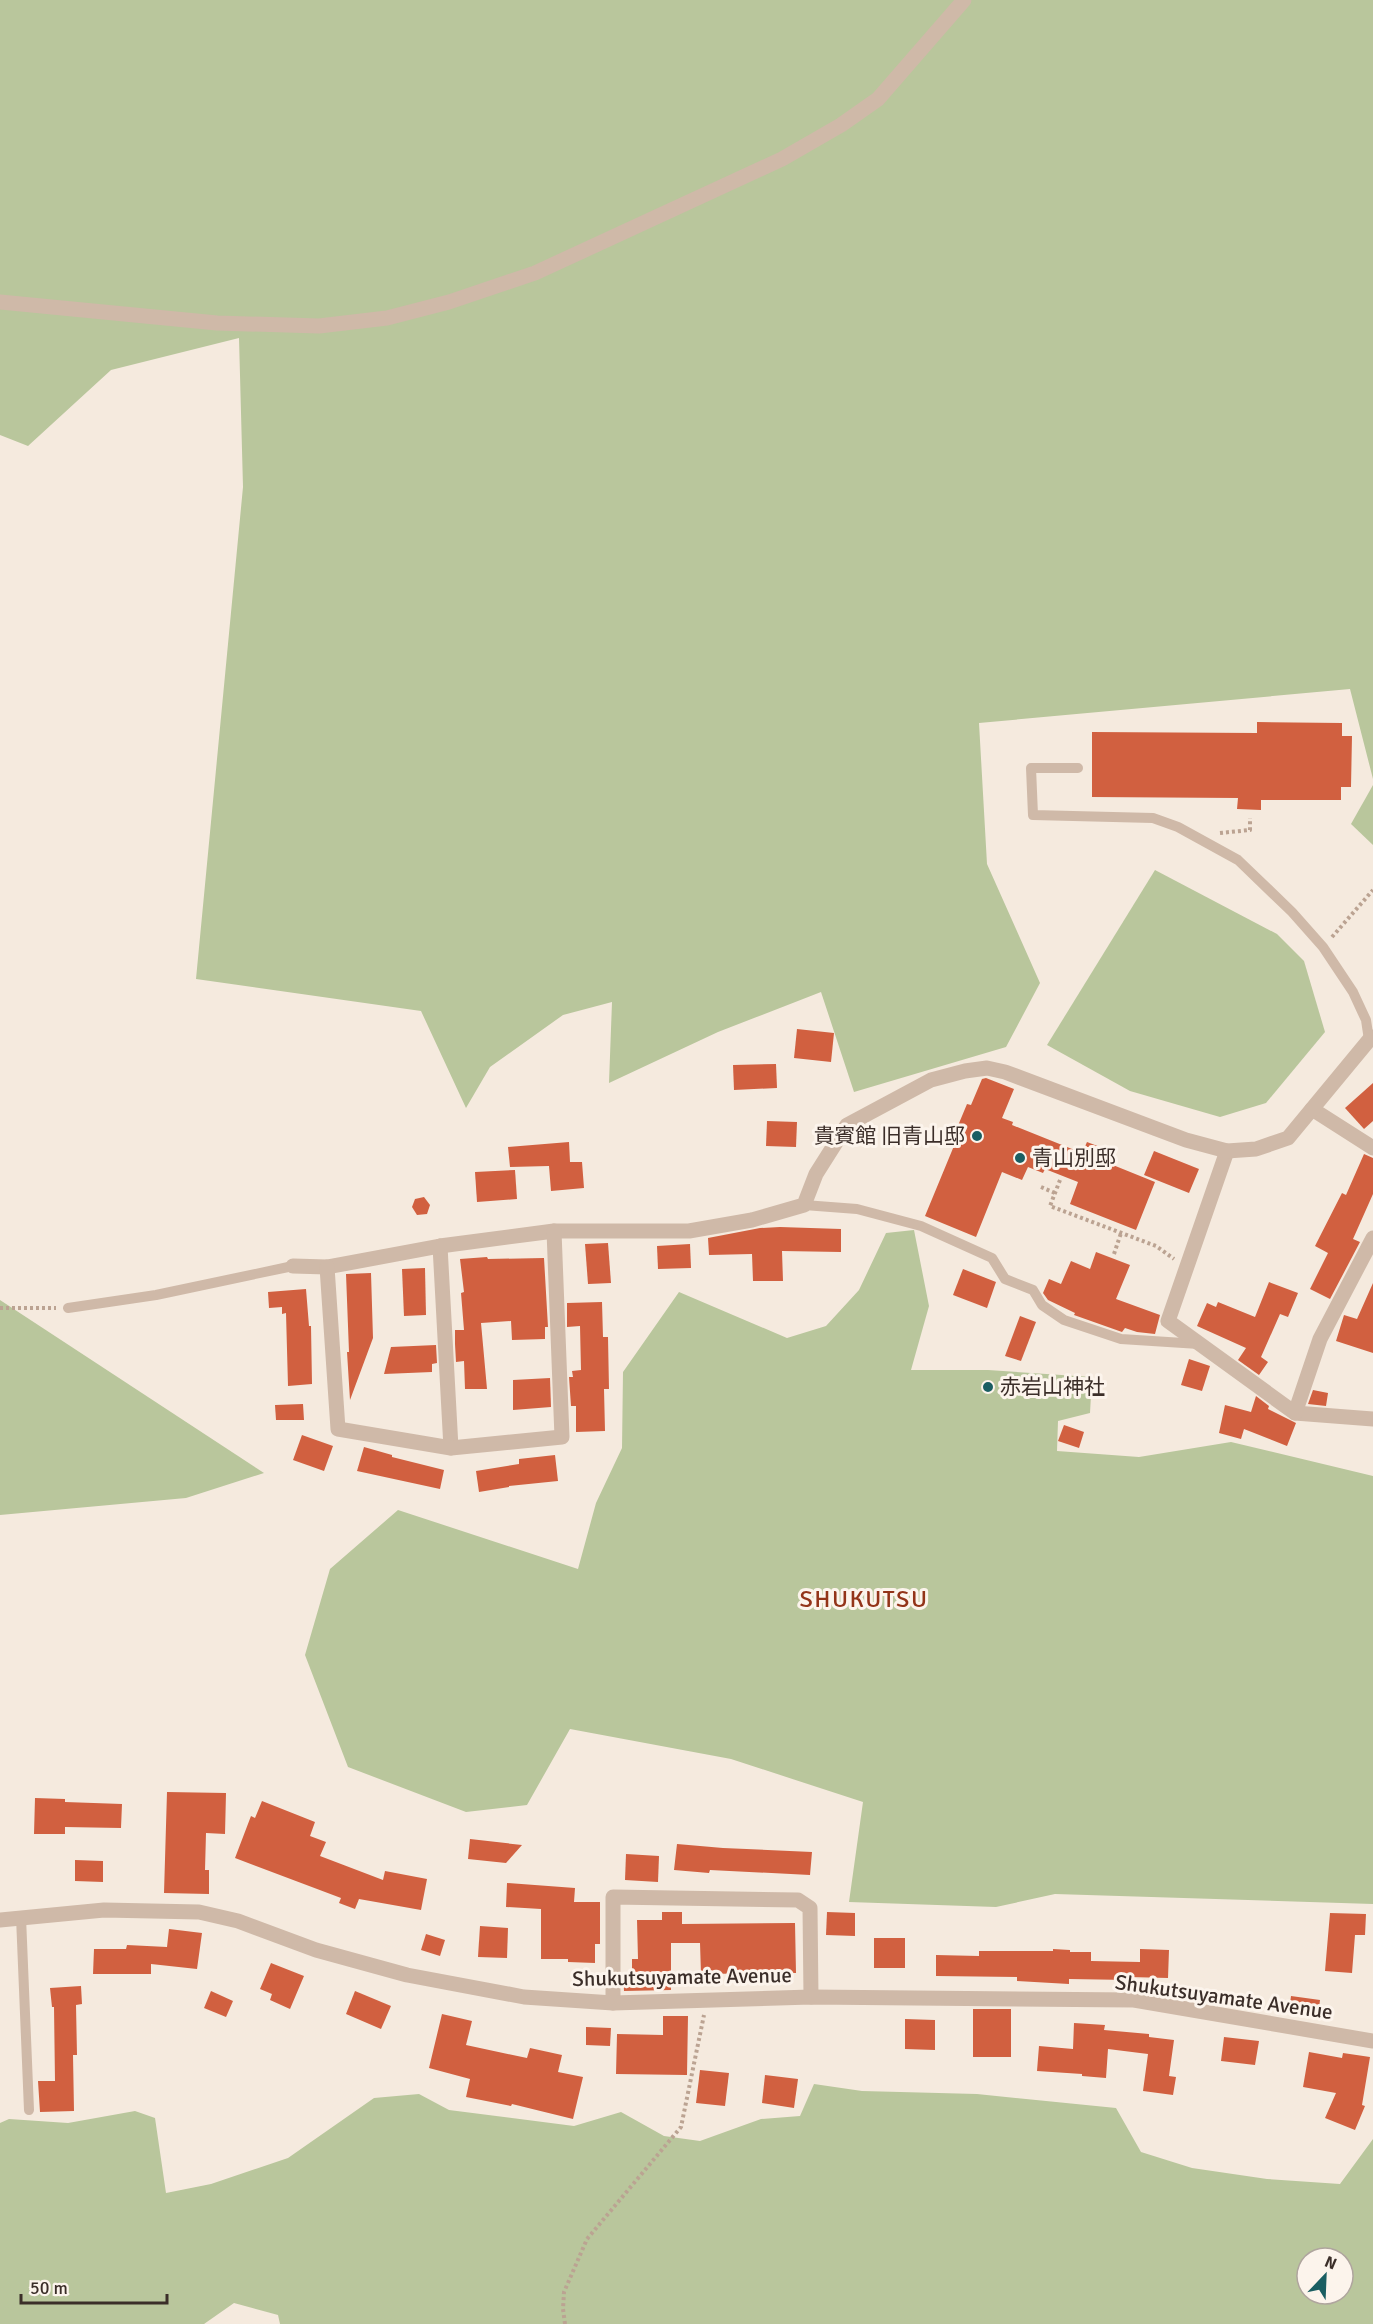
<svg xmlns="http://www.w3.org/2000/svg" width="1373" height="2324" viewBox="0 0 1373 2324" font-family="Signika,'Noto Sans JP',sans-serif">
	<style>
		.green { fill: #b9c69c; fill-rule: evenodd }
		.building { fill: #d16040 }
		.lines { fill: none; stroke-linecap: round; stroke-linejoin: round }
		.path { stroke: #bba392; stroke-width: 4; stroke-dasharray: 3 3; stroke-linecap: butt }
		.service { stroke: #cfb9a8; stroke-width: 10 }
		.minor { stroke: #cfb9a8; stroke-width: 15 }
		.tertiary { stroke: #cfb9a8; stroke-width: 15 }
		.poi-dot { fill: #1a5e62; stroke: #fcf4ec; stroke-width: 2 }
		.labels { text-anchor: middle; stroke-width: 6; stroke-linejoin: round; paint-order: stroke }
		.poi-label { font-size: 21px; fill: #3b2e29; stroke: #fcf4ec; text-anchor: start }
		.street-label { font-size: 21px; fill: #3b2e29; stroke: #fcf4ec }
		.quarter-label { font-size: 24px; letter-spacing: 1.5px; fill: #933419; stroke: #fcf4ec }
	</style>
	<rect width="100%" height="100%" fill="#f5eade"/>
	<g class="green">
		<path d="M0,0H1373V779L1350,689L979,723L987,864L1040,983L1006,1047L854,1092L821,992L718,1032L609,1083L612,1002L563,1015L490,1067L466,1108L421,1011L196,979L243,487L239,338L111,370L28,446L0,435Z"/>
		<path d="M1373,785V845L1351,824Z"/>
		<path d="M1155,870L1277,934L1304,961L1325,1032L1266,1103L1220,1117L1130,1091L1047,1045Z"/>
		<path d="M914,1230L929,1306L911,1370H988L1092,1377L1090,1413L1058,1421L1057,1451L1139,1457L1231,1442L1373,1476V1904L1055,1894L996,1907L849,1902L863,1802L731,1759L570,1729L527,1805L466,1812L348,1767L305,1655L330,1569L398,1510L578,1569L596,1503L622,1448L623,1372L679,1292L787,1338L826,1326L859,1290L886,1233Z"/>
		<path d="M0,1300L264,1473L186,1498L0,1515Z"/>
		<path d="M814,2084L862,2091L977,2094L1116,2108L1141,2152L1192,2168L1267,2179L1340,2184L1373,2139V2324H280L278,2315L234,2303L204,2324H0V2123L9,2119L68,2123L135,2111L155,2118L166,2193L211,2184L288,2158L374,2098L419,2094L449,2110L574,2126L621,2112L664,2136L700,2141L761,2119L800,2116ZM1307,2258H1343V2294H1307Z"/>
	</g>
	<g class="building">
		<path d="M1257,722L1342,723V736H1352L1351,787H1341V800H1261V810L1237,809L1238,798L1092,797V732L1257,733Z"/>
		<path d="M797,1029L834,1033L831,1062L794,1058Z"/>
		<path d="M776,1064L777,1088L734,1090L733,1065Z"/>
		<path d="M986,1078L1014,1089L1002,1118L1013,1122L1012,1125L1082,1153L1087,1142L1108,1150L1103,1161L1155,1182L1136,1230L1070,1204L1078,1182L1045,1169L1043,1173L1028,1167L1022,1180L1002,1172L976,1237L925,1216L956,1141L952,1140L967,1104L971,1105L982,1079Z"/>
		<path d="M1373,1083V1121L1364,1129L1345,1108Z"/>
		<path d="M767,1121L797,1122L796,1147L766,1146Z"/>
		<path d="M569,1142L570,1162H582L584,1188L551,1191L549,1166L510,1167L508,1147Z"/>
		<path d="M1154,1151L1199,1169L1189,1193L1144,1175Z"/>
		<path d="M1364,1154L1373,1158V1194L1353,1239L1360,1242L1330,1299L1310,1289L1328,1253L1315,1246L1342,1193L1346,1195Z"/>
		<path d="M515,1170L517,1199L477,1202L475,1172Z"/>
		<path d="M424,1197L430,1205L427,1214L417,1215L412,1207L415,1199Z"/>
		<path d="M780,1227L841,1229V1252L782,1251L783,1281H753L752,1254L709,1255L708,1238L760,1228Z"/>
		<path d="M608,1243L611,1283L588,1284L585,1244Z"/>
		<path d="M690,1244L691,1268L658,1269L657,1246Z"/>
		<path d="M1096,1252L1130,1265L1116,1299L1160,1315L1155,1334L1137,1332L1125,1328L1122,1332L1074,1315L1075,1313L1048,1300L1043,1293L1049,1279L1061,1284L1071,1261L1090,1269Z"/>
		<path d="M487,1257L488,1259L544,1258L548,1327H545V1339L512,1340L511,1321L481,1323L487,1389H465L464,1361L456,1362L455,1344V1330H464L461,1293L464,1292L460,1259Z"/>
		<path d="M425,1268L426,1315L404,1316L402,1269Z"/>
		<path d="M963,1269L996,1282L987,1308L953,1295Z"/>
		<path d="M371,1273L373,1338L350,1400L347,1352H349L346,1274Z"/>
		<path d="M1269,1282L1298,1293L1288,1317L1280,1314L1261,1357L1268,1362L1259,1375L1238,1360L1246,1348L1197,1326L1207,1303L1216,1307L1218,1302L1255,1317Z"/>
		<path d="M1373,1283V1353L1336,1341L1344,1315L1357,1319Z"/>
		<path d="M306,1289L309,1326H311L312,1384L288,1386L286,1313L282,1314V1307L269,1308L268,1292Z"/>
		<path d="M602,1302L603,1337H608L609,1389H604L605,1431L576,1432V1406H571L569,1377H573L572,1371L581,1370L580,1326L567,1327V1303Z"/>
		<path d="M1020,1316L1036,1322L1021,1361L1005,1356Z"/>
		<path d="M436,1345L437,1363L432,1364V1372L384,1374L391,1347Z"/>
		<path d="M1189,1359L1210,1366L1202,1391L1181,1385Z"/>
		<path d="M550,1378L551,1407L513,1410V1380Z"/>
		<path d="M1313,1390L1328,1393L1326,1406L1308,1404Z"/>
		<path d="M1256,1396L1269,1406L1268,1409L1296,1423L1287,1446L1244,1429L1241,1439L1219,1433L1225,1405L1251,1412Z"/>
		<path d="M303,1404L304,1420H276L275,1405Z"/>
		<path d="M1064,1425L1084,1432L1079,1448L1058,1441Z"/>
		<path d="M302,1435L333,1446L324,1471L293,1460Z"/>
		<path d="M364,1447L392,1455V1457L444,1470L440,1489L357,1471Z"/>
		<path d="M555,1455L558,1481L509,1486V1487L479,1492L476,1471L519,1464V1459Z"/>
		<path d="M167,1792L226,1793L225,1834L206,1833L205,1870H209V1894L164,1893Z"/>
		<path d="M35,1798L65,1799V1802L122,1804L121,1828L65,1827V1834H34Z"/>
		<path d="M262,1801L315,1822L310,1836L326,1842L320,1856L383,1880L385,1871L427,1879L421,1910L359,1899L355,1909L339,1903L341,1898L235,1858L251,1816L255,1818Z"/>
		<path d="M470,1839L522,1845L506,1863L468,1859Z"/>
		<path d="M677,1844L723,1848L812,1852L810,1875L710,1870L709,1873L674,1870Z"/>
		<path d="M626,1854L659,1856L658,1882L625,1880Z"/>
		<path d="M75,1860L103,1861V1882L75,1881Z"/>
		<path d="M507,1883L575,1888L574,1902H600V1944H595V1963L568,1962V1959H541V1909L506,1907Z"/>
		<path d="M662,1912H682V1924L795,1923L796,1973L701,1974L700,1943H671V1990L624,1991L623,1973H632V1959H638L637,1920H662Z"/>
		<path d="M827,1912L855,1913V1936L826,1935Z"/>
		<path d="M1330,1913L1366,1914L1365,1935H1355L1352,1973L1325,1971Z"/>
		<path d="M480,1926L508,1928L507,1958L478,1957Z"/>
		<path d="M169,1929L202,1933L197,1969L151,1964V1974H93L94,1949H126L127,1945L167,1947Z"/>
		<path d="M426,1934L445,1940L440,1956L421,1950Z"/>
		<rect x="874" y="1938" width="31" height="30"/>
		<path d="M1053,1949L1070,1950V1952H1091V1961L1140,1962V1949L1169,1950L1168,1978L1129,1977V1980L1069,1979V1984L1017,1981V1977L936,1976V1955L979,1956V1951H1053Z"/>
		<path d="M271,1963L304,1976L290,2009L270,2000L272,1994L260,1989Z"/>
		<path d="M81,1986L82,2004L76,2005L77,2055H73L74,2111L40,2112L38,2081H55L54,2007H52L50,1988Z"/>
		<path d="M211,1991L233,2001L226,2017L204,2008Z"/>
		<path d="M355,1991L391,2006L381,2029L346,2014Z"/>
		<path d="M1291,1996L1320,2000L1318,2017L1289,2012Z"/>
		<rect x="973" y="2009" width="38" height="48"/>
		<path d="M442,2014L472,2021L466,2045L527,2058L530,2048L562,2055L558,2072L583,2077L573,2119L512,2104L511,2106L466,2097L470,2079L429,2068Z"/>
		<path d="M663,2016H688L687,2075L616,2074L617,2034L663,2035Z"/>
		<path d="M905,2019L935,2020V2050L905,2049Z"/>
		<path d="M1074,2023L1105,2025L1104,2030L1149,2034V2037L1174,2040L1169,2076L1176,2077L1173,2095L1143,2091L1148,2054L1108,2049L1106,2078L1082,2076V2074L1037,2071L1039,2046L1073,2049Z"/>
		<path d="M586,2027L611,2028L610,2046L586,2045Z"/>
		<path d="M1224,2037L1259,2041L1255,2065L1221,2061Z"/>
		<path d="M1309,2052L1342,2058L1343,2053L1370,2057L1362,2105L1365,2106L1355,2130L1325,2118L1336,2093L1303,2087Z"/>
		<path d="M700,2070L729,2073L725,2106L696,2103Z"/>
		<path d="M765,2075L798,2079L794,2108L762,2103Z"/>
	</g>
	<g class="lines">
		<g class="path">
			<path d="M1220,833L1250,830V818"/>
			<path d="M1332,937L1373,890"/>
			<path d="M1060,1180L1050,1206L1156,1246L1174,1259"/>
			<path d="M1041,1187L1055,1193"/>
			<path d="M1114,1254L1121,1233"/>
			<path d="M0,1308H56"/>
			<path d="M565,2324L563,2309L564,2292L587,2239L681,2127L704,2015"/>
		</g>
		<g class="service">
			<path d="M1078,768H1031L1033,815L1153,818L1178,827L1238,860L1292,912L1323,947L1353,992L1366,1020L1369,1040"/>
			<path d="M804,1205L857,1209L921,1226L992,1258L1005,1279L1033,1290L1042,1305L1064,1320L1121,1339L1199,1344"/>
			<path d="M68,1308L156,1295L293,1266"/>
			<path d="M21,1917L29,2110"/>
		</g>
		<g class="minor">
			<path d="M0,302L217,323L319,326L387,318L449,302L535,273L782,159L841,125L878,99L964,0"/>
			<path d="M1312,1109L1373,1148"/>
			<path d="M1227,1151L1168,1321L1295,1413L1373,1419"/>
			<path d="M440,1246L451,1448"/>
			<path d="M293,1266L327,1267L440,1246L554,1231H689L752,1220L804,1205L816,1174L847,1125L931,1080L965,1071L987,1068L1005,1072L1186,1140L1227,1151L1256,1149L1288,1138L1369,1040L1373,1037"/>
			<path d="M327,1267L338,1429L451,1448L562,1437L554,1231"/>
			<path d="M1295,1413L1320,1339L1373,1238"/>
			<path d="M613,2003V1897L798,1900L810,1908L811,1997"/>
		</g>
		<path class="tertiary" d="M0,1920L104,1910L199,1912L238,1921L316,1950L407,1975L524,1997L613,2003L811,1997L1134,2000L1373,2041"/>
	</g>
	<g class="poi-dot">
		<circle cx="977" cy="1136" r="6"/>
		<circle cx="1020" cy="1158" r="6"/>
		<circle cx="988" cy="1387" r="6"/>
	</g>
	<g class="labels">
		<g class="poi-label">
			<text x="965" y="1143" text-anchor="end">貴賓館 旧青山邸</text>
			<text x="1032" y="1165">青山別邸</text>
			<text x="1000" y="1394">赤岩山神社</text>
		</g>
		<g class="street-label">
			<text transform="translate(682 1977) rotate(-1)" y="7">Shukutsuyamate Avenue</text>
			<text transform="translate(1224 1997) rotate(8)" y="7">Shukutsuyamate Avenue</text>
		</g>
		<g class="quarter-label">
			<text x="864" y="1607">SHUKUTSU</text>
		</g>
	</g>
	<g transform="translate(1325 2276) rotate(23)"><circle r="28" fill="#fcf4ec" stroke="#afa59e" stroke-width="1.5"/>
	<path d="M0-4.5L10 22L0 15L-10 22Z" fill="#1a5e62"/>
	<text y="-9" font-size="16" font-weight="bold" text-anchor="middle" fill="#3b2e29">N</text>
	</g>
	<path d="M21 2294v9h146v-9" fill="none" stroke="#3b2e29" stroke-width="3"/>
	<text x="30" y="2294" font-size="18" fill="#3b2e29" stroke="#fcf4ec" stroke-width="4.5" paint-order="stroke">50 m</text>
</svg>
